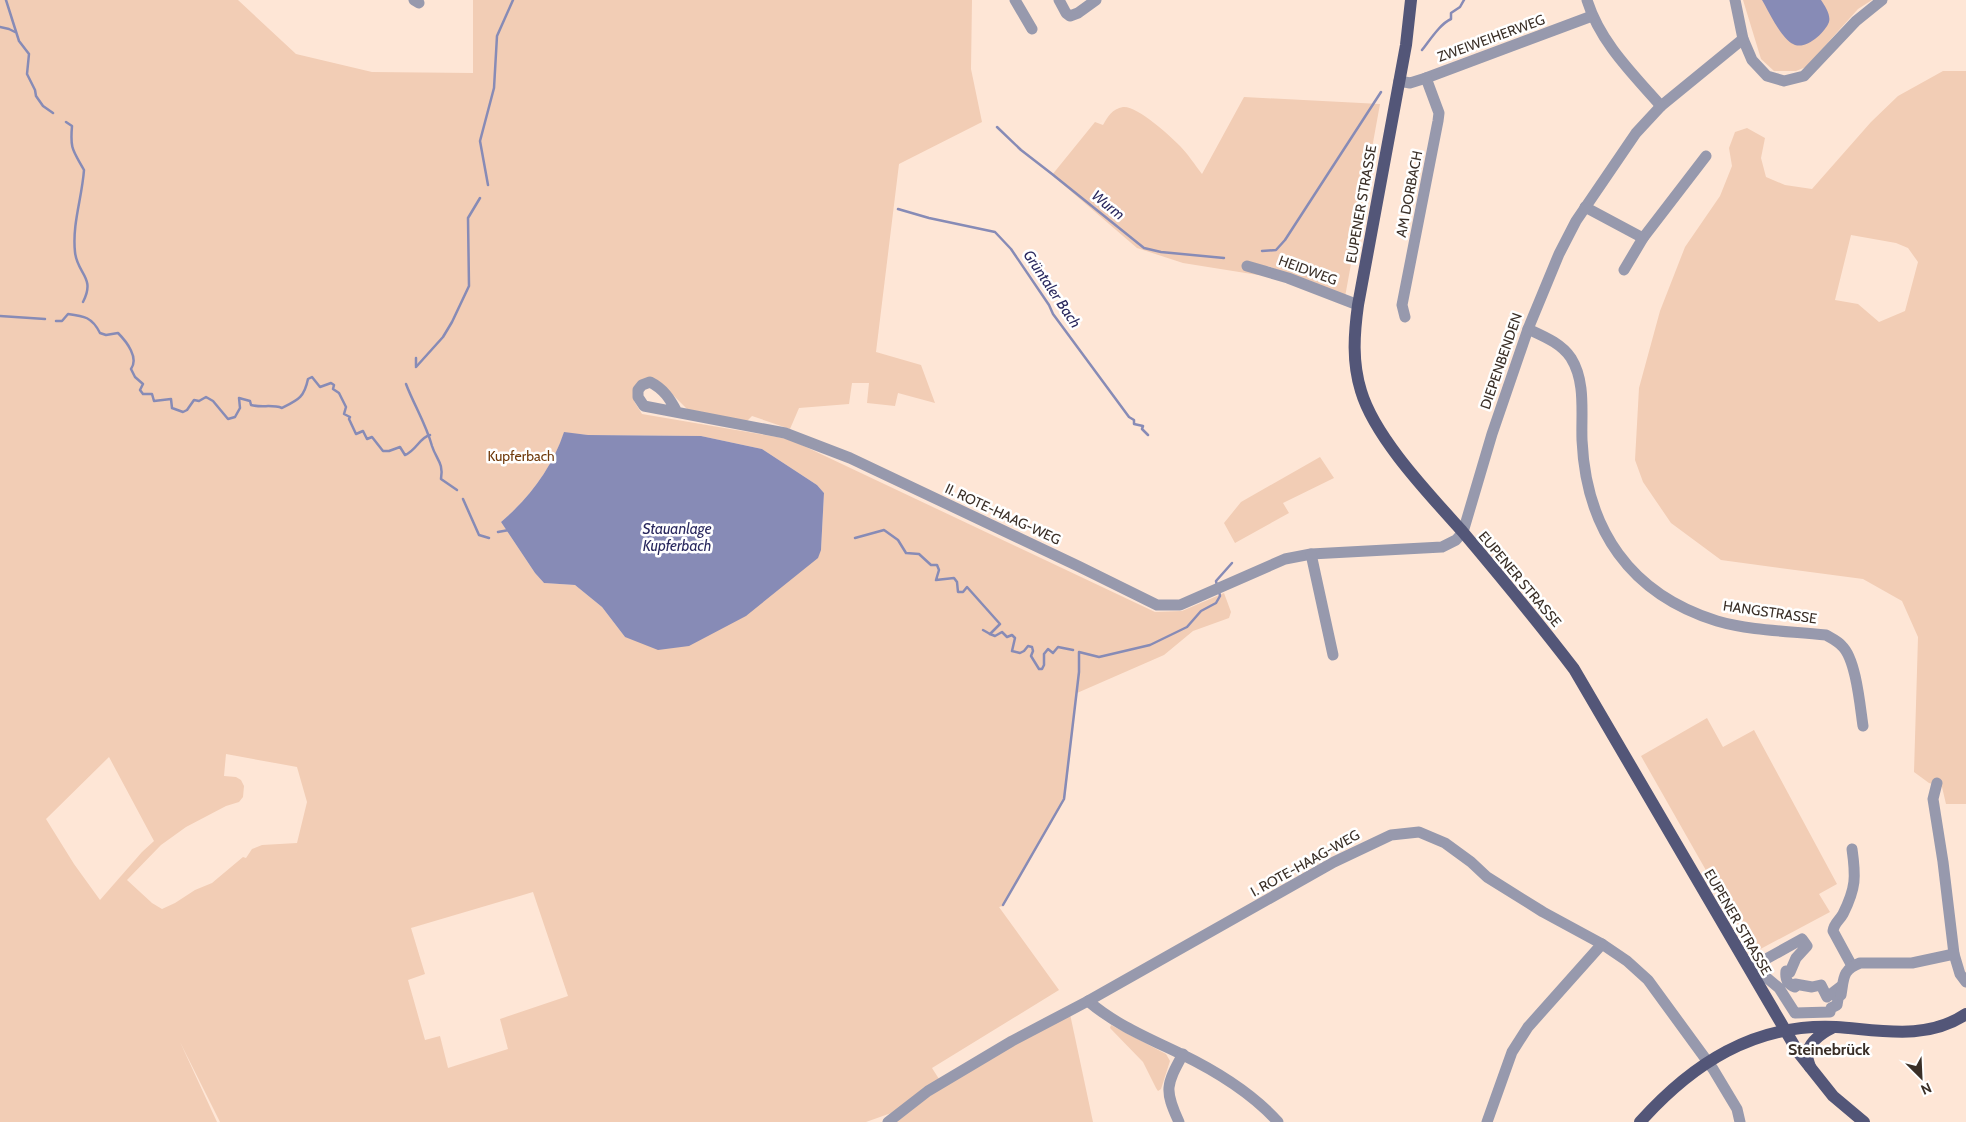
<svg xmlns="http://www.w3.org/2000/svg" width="1966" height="1122" viewBox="0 0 1966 1122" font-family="Cabin,sans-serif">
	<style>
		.green { fill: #f2cdb5; fill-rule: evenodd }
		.water { fill: #878bb6 }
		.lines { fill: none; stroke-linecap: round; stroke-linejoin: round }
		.stream { stroke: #878bb6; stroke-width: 2.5 }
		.minor { stroke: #9799ad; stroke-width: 11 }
		.major { stroke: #535678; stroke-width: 12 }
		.labels { text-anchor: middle; stroke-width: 5; stroke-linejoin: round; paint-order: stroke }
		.street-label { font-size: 14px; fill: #3a2f27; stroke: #fff }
		.park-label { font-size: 14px; fill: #703a0b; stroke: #fff }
		.water-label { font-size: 15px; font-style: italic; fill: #29285e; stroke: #fff }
		.quarter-label { font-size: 16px; font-weight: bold; fill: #3a2f27; stroke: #fff }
	</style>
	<rect width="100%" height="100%" fill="#fee6d6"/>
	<g class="green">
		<path d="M0,0H238L296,54L372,72L473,73V0H972L971,69L982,122L899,164L876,352L921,365L935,403L898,393L895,406L867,403L869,383H852L849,404L799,408L790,429L752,416L747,421L689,411L671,393L649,379L634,401L642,414L789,439L1155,612L1182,611L1224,593L1231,612L1229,618L1193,631L1164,655L1077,693L1065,799L1003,906L999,907L1059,990L932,1068L939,1079L894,1112L866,1122H220L180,1042L217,1122H0ZM564,433L588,435L701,436L762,449L817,485L824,493L821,550L625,637L602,607L575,585L544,583L535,573L501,522C529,498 552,468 564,433ZM226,754L297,767L307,802L297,843L262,845L252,849L246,858L243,857L212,883L195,890L175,903L162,909L152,903L127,880L161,845L186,827L226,806L239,802L243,797L244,786L241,780L236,777L224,776ZM109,757L154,841L142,852L100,900L74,864L46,819ZM533,892L568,996L500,1019L508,1049L448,1068L440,1036L425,1040L408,980L425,974L411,928Z"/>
		<path d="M1743,0H1872L1858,9L1806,67L1796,71H1774L1761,59Z"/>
		<path d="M1943,71H1966V804H1946L1942,787L1929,783L1914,772L1918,637L1902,601L1863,579L1721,560L1671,523L1643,482L1635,460L1639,388L1660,311L1685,247L1720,196L1732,166L1729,148L1735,132L1747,128L1765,138L1761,158L1766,177L1785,185L1812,189L1871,122L1898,96ZM1851,235L1896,243L1908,248L1918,262L1905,311L1879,322L1858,304L1835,300Z"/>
		<path d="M1244,97L1380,104L1345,297L1268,266L1258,275L1183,263L1137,248L1052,175L1095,122L1103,125C1108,116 1112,109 1123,107C1136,105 1171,136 1180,146C1188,154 1195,165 1202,174Z"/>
		<path d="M1320,457L1334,478L1283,503L1289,513L1235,543L1224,523L1241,502Z"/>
		<path d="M1707,718L1723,747L1754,730L1837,884L1819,894L1830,912L1753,953L1641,756Z"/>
		<path d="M1070,1014L1093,1122H896L944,1085Z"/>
		<path d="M1111,1025L1166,1054L1170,1061L1161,1089L1158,1091L1156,1088L1143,1062L1110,1028Z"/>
	</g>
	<g class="water">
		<path d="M1762,0H1821C1825,6 1831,15 1829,22C1825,33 1805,51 1793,44C1781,38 1769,12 1762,0Z"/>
		<path d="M564,432L588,435L701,436L762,449L817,485L824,493L821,550L818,558L746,616L689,646L658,650L625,637L602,607L575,585L544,583L535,573L501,522C529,498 552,468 564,432Z"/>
	</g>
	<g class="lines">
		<g class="stream">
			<path d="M6,0L19,41L29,54L27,74L35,90L36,96L43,106L53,113"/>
			<path d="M0,27L9,29L15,32"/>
			<path d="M1422,50C1430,40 1440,24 1451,19V13L1460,7L1464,0"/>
			<path d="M66,122L72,126C70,150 73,150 84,170C82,198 72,224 75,252C77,274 96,277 83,302"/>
			<path d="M997,127L1021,150L1052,174L1144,248L1161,252L1224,258"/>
			<path d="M488,185L480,141L494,88L497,36L513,0"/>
			<path d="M898,209L929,218L995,232L1011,249L1049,305L1053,314L1129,417L1134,420V424L1143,426L1142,429L1148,435"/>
			<path d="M1262,251L1276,250L1285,240L1381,92"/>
			<path d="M0,316L45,319"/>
			<path d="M56,321H62L68,314C84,316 92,317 100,333L106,335L118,333C127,342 139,358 131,369L135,377L143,384L140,390L143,394H152L154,401L171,399L172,408L183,412L187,410L194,400L199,401L206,397L213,401L228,419L235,417L240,408L239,398L250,401L251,405C262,408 272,404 282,408C298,400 304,398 308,379L312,377L320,387L331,383L334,385L333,389L339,393L346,407L344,414L350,417L349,419L356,434L363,431L367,439L372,437L383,451H389L400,447L405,455C416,451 420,437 430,435"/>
			<path d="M416,358V366"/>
			<path d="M416,367L443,337L452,322L469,286L468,218L480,198"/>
			<path d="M406,384C414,405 426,424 432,446C436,459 444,463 441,479L457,490"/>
			<path d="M463,499L479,535L489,538"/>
			<path d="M498,532L509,530"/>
			<path d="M855,538L884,530L898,540L906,553L919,554L931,565H937L939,570L936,580L954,578L957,582L958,592H963L967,587L1000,624L990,634L995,636L1002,632L1007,637L1012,635L1015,638L1012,651L1020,653L1024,651L1028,646L1032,647L1033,651L1031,656L1039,669H1042L1044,665V654L1048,649L1053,653L1058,647L1073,650"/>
			<path d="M1217,586L1216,581L1232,563"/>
			<path d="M983,630L990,634"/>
			<path d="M1003,905L1064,799L1079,672V652L1099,657L1150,645L1187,627L1201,611L1216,603L1220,596L1219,591"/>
		</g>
		<g class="minor">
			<path d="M414,0L419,3"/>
			<path d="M1015,0L1032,29"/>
			<path d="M1059,0L1066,13L1070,16L1078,13L1096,0"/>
			<path d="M1587,0C1600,42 1632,73 1661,106"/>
			<path d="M1735,0L1743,39L1752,60L1767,76L1784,81L1804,76L1856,21L1882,0"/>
			<path d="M1399,81L1410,83L1426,78L1592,16"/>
			<path d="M1585,207L1643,238"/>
			<path d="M1247,266L1288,278L1358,305"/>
			<path d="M1624,270L1643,238L1706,156"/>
			<path d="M1405,317L1402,305L1438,121L1439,113L1426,78"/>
			<path d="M1528,329C1543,336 1561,343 1571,358C1586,382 1581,413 1582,440C1586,529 1630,594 1717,621C1751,631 1790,631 1826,635C1831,638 1838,641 1842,646C1856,659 1860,706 1863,726"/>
			<path d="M677,412C670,399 664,389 650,382L642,385L638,390V397L644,406L785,433L850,458L1078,566L1157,605H1180L1285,559L1311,554L1442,547L1456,540L1463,532L1492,434L1528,329L1559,254L1576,221L1636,133L1661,106L1743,39"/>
			<path d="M1311,554L1333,655"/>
			<path d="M1937,783L1933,799L1943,862L1954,954L1960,974L1966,982"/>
			<path d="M1852,849C1856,877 1856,888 1843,914C1839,921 1834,923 1833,931L1852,966"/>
			<path d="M1802,939L1807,946L1796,958L1790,972L1786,971C1785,979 1787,984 1795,987V984L1812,987L1821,985L1827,997L1840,987L1837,1005L1831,1008L1830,1012L1795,1013L1779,988L1761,973L1757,964Z"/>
			<path d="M1841,995C1844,978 1842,970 1860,963H1912L1954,954"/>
			<path d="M1088,1001C1116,1025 1148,1038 1181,1054C1216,1071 1252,1093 1278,1122"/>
			<path d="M888,1122L928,1091L1012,1041L1088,1001L1334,862L1391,835L1419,832L1445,843L1471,862L1487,877L1543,912L1602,944L1627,961L1648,980L1713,1069L1737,1109L1740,1122"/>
			<path d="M1179,1122C1164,1090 1166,1085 1183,1054"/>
			<path d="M1487,1122L1512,1052L1528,1027L1602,944"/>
		</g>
		<g class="major">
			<path d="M1411,0L1406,45L1358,305C1354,334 1352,362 1361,391C1375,438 1429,494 1462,531C1500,576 1538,622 1574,669L1798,1052L1833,1096L1864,1122"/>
			<path d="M1810,1067C1809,1064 1807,1058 1807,1055C1809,1042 1822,1033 1832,1028"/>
			<path d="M1640,1122C1692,1064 1754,1023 1836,1027C1880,1030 1926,1041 1966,1014"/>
		</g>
	</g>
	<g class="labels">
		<g class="street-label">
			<text transform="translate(1491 38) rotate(-20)" y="5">ZWEIWEIHERWEG</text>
			<text transform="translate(1409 194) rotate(-79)" y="5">AM DORBACH</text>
			<text transform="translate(1361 204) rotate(-80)" y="5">EUPENER STRASSE</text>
			<text transform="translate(1308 270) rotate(20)" y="5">HEIDWEG</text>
			<text transform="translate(1501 361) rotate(-71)" y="5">DIEPENBENDEN</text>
			<text transform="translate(1003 514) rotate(25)" y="5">II. ROTE-HAAG-WEG</text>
			<text transform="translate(1520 579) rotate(50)" y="5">EUPENER STRASSE</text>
			<text transform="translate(1770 612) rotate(8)" y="5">HANGSTRASSE</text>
			<text transform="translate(1305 863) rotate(-29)" y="5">I. ROTE-HAAG-WEG</text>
			<text transform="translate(1738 922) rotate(60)" y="5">EUPENER STRASSE</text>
		</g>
		<g class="park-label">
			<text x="521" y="461">Kupferbach</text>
		</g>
		<g class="water-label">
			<text transform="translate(1108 205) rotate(39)" y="5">Wurm</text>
			<text transform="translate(1052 289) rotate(56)" y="5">Grüntaler Bach</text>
			<text x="677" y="534">Stauanlage<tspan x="677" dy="17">Kupferbach</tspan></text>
		</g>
		<g class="quarter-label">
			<text x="1829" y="1055">Steinebrück</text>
		</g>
	</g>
	<g transform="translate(1921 1077) rotate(156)" stroke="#ffffff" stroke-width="4" paint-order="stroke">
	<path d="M0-4L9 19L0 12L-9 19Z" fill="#3a2f27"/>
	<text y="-8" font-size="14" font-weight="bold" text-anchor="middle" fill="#3a2f27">N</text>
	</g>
</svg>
